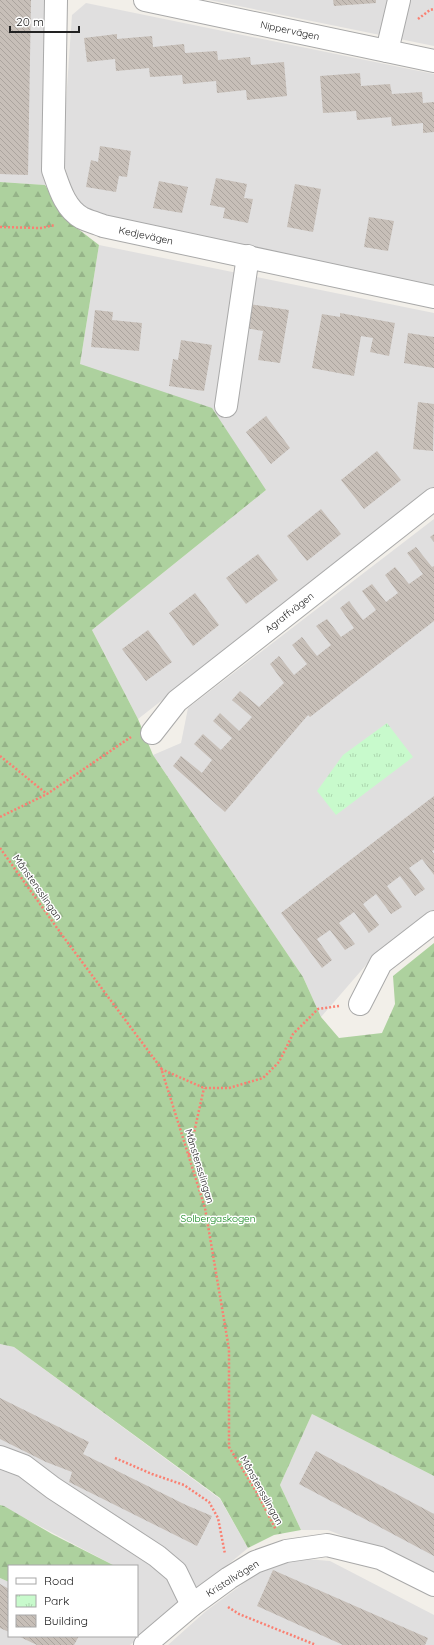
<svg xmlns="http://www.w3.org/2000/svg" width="434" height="1645" viewBox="0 0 434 1645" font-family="Quicksand,sans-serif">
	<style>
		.residential { fill: #e0dfdf }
		.forest { fill: url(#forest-firs) }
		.park { fill: url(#park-tufts) }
		.building { fill: url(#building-back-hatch) }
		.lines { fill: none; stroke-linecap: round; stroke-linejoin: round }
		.minor-casing { stroke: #a9a9a9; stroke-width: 24 }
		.path { stroke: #fa8072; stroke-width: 2.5; stroke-dasharray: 2 2; stroke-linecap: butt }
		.minor { stroke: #fff; stroke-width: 22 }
		.labels { text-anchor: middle; stroke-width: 3; stroke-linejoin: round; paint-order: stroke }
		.street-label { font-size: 10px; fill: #222; stroke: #fff }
		.park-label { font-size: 10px; fill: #0c8416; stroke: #fff }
	</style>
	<defs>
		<pattern id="forest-firs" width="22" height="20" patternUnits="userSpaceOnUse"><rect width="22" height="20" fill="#add19e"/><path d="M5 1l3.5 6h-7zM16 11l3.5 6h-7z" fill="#95b388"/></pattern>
		<pattern id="park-tufts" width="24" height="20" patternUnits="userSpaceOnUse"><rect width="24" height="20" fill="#c8facc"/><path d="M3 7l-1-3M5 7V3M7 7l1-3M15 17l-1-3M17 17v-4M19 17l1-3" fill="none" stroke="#acd6af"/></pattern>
		<pattern id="building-back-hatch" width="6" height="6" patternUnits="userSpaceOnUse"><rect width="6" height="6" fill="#c7bfb8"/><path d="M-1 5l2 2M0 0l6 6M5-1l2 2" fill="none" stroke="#aba49e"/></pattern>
	</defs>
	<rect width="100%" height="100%" fill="#f2efe9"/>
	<g class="residential">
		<path d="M0,0H48L45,185L0,182Z"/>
		<path d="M209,0H434V46Z"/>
		<path d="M86,3L434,74V289L104,220L82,205L71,187L64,164V131L72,15Z"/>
		<path d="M99,245L434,313V488L138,719L92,630L266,490L80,364Z"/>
		<path d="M434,519V910L373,957L321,1017L303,977L153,755L181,743L188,708Z"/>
		<path d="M0,1344L14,1347L220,1499L248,1548L130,1645H0V1578L9,1582V1636H137V1566H115L0,1505Z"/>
		<path d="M312,1414L434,1476V1579L373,1548L328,1530H301L280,1485Z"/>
		<path d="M295,1558L330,1561L434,1615V1645H168L206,1611L266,1567Z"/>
	</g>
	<g class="forest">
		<path d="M0,182L45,185L69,222L99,245L80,364L212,408L266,490L92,630L138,719L153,755L303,977L321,1017L339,1038L382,1033L395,1004L393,976L434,943V1476L312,1414L280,1485L301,1530L274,1535L248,1548L220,1498L14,1347L0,1344Z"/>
		<path d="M0,1505L4,1506L52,1534L115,1566H9V1582L0,1578Z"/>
	</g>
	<path class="park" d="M387,723L413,757L336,815L317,791L343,755Z"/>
	<g class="building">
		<path d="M0,0H31L28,175L0,174Z"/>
		<path d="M333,0H376V3L334,6Z"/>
		<path d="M117,34V39L152,36L153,47L184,44L185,53L217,51L218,60L250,57L251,65L284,62L287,96L247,100L246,90L217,93L216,81L183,84L182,75L150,77L149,68L116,71L115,59L87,62L84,38Z"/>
		<path d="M360,73L361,86L390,84L392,94L422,92L423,103L434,102V132L423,133V123L392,126L391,117L357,120L356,111L323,113L320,76Z"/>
		<path d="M100,146L131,151L127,177L119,176L116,192L86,187L91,160L98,162Z"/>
		<path d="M216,178L247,184L244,198L253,199L248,223L223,218L225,208L210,205Z"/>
		<path d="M159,181L188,187L182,213L153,208Z"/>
		<path d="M295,184L321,189L313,232L287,227Z"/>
		<path d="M369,217L394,221L388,251L364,247Z"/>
		<path d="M249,304L289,310L280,363L258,360L263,331L245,328Z"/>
		<path d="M95,310L113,312L112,320L142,323L139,351L91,347Z"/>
		<path d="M340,313L395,323L389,356L370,352L373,338L361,336L354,376L312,368L322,314L340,317Z"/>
		<path d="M408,333L434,337V368L404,363Z"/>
		<path d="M181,340L212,345L204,391L169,386L173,359L178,360Z"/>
		<path d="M418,402L434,404L433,451L413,449Z"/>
		<path d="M266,416L290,448L271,464L246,432Z"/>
		<path d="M377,451L401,480L364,509L341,480Z"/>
		<path d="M321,509L341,534L307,561L287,536Z"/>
		<path d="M434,534V542L430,537Z"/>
		<path d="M416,547L432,567L434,566V621L310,717L308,715L225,812L173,766L181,756L202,773L212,760L194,744L203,734L221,750L232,738L213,721L220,713L239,731L252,717L232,700L240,691L259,707L284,683L270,664L279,656L294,675L307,664L292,645L302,637L317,656L331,645L316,626L327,619L341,637L354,628L340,608L349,601L363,620L376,610L362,591L372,584L386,602L398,593L385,575L395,567L409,584L423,574L407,553Z"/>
		<path d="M258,554L278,580L246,604L226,578Z"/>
		<path d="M195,593L219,625L193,646L169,613Z"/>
		<path d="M148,630L172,662L146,681L122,649Z"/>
		<path d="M434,796V850L432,851L434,854V875L422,859L409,868L425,889L415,896L400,876L387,886L402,907L391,914L376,894L363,904L379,925L369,933L354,912L339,923L355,944L345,950L330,930L317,939L332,960L322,968L281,913Z"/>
		<path d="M0,1398L89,1442L83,1454L186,1505L212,1516L197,1546L69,1482L72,1472L46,1462L0,1439Z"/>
		<path d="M316,1451L434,1514V1556L299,1484Z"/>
		<path d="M273,1570L428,1638L425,1645H343L257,1606Z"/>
		<path d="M0,1584L9,1589V1632L0,1628Z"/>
		<path d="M18,1636H79L74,1645H37Z"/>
	</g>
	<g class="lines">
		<defs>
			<g id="minor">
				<path d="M56,0L53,170C59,187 65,209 82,218C88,221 96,223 103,226L434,297"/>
				<path d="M145,0L434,61"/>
				<path d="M387,51L399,0"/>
				<path d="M226,406L248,256"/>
				<path d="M152,733L177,701L434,499"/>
				<path d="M360,1004L381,963L434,922"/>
				<path d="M0,1457L24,1466L53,1488L157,1556L176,1572L192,1605"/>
				<path d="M145,1645L192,1605L229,1578L255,1562L286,1551L327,1545L380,1558L434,1585"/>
			</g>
		</defs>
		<use href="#minor" class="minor-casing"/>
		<g class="path">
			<path d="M418,19L430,10L434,9"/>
			<path d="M0,227L41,228L55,225"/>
			<path d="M0,756L47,794"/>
			<path d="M0,817L47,794L131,737"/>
			<path d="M0,848L65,939L161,1068L205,1208L229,1349V1447L257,1493L276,1530"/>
			<path d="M161,1069L204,1088H229L263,1078L279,1062L293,1034L318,1009L339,1006"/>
			<path d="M189,1155L204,1088"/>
			<path d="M115,1458L152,1474L184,1485L209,1502L218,1518L225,1554"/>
			<path d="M228,1607L239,1614L316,1645"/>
		</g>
		<use href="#minor" class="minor"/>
	</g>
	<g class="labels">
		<g class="street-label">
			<text transform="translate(290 30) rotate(12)" y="4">Nippervägen</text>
			<text transform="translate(146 235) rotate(12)" y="4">Kedjevägen</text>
			<text transform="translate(289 612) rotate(-38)" y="4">Agraffvägen</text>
			<text transform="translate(38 887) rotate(55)" y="4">Månstensslingan</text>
			<text transform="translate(200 1166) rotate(73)" y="4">Månstensslingan</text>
			<text transform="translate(262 1490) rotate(61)" y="4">Månstensslingan</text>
			<text transform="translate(232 1578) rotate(-32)" y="4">Kristallvägen</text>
		</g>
		<g class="park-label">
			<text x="218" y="1222">Solbergaskogen</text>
		</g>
	</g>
	<rect x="8" y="1565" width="130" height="72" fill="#ffffff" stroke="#a7a7a7"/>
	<rect x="16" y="1578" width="20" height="6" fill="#ffffff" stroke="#a7a7a7"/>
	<text x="44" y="1585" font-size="12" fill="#222222">Road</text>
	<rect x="16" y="1595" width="20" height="12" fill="url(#park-tufts)" stroke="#a7a7a7"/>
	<text x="44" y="1605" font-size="12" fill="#222222">Park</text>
	<rect x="16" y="1615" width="20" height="12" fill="url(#building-back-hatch)" stroke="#a7a7a7"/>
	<text x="44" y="1625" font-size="12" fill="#222222">Building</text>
	<path d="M10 26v6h69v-6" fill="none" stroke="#222222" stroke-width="2"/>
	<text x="16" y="26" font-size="12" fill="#222222" stroke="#ffffff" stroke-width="3" paint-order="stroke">20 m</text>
</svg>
